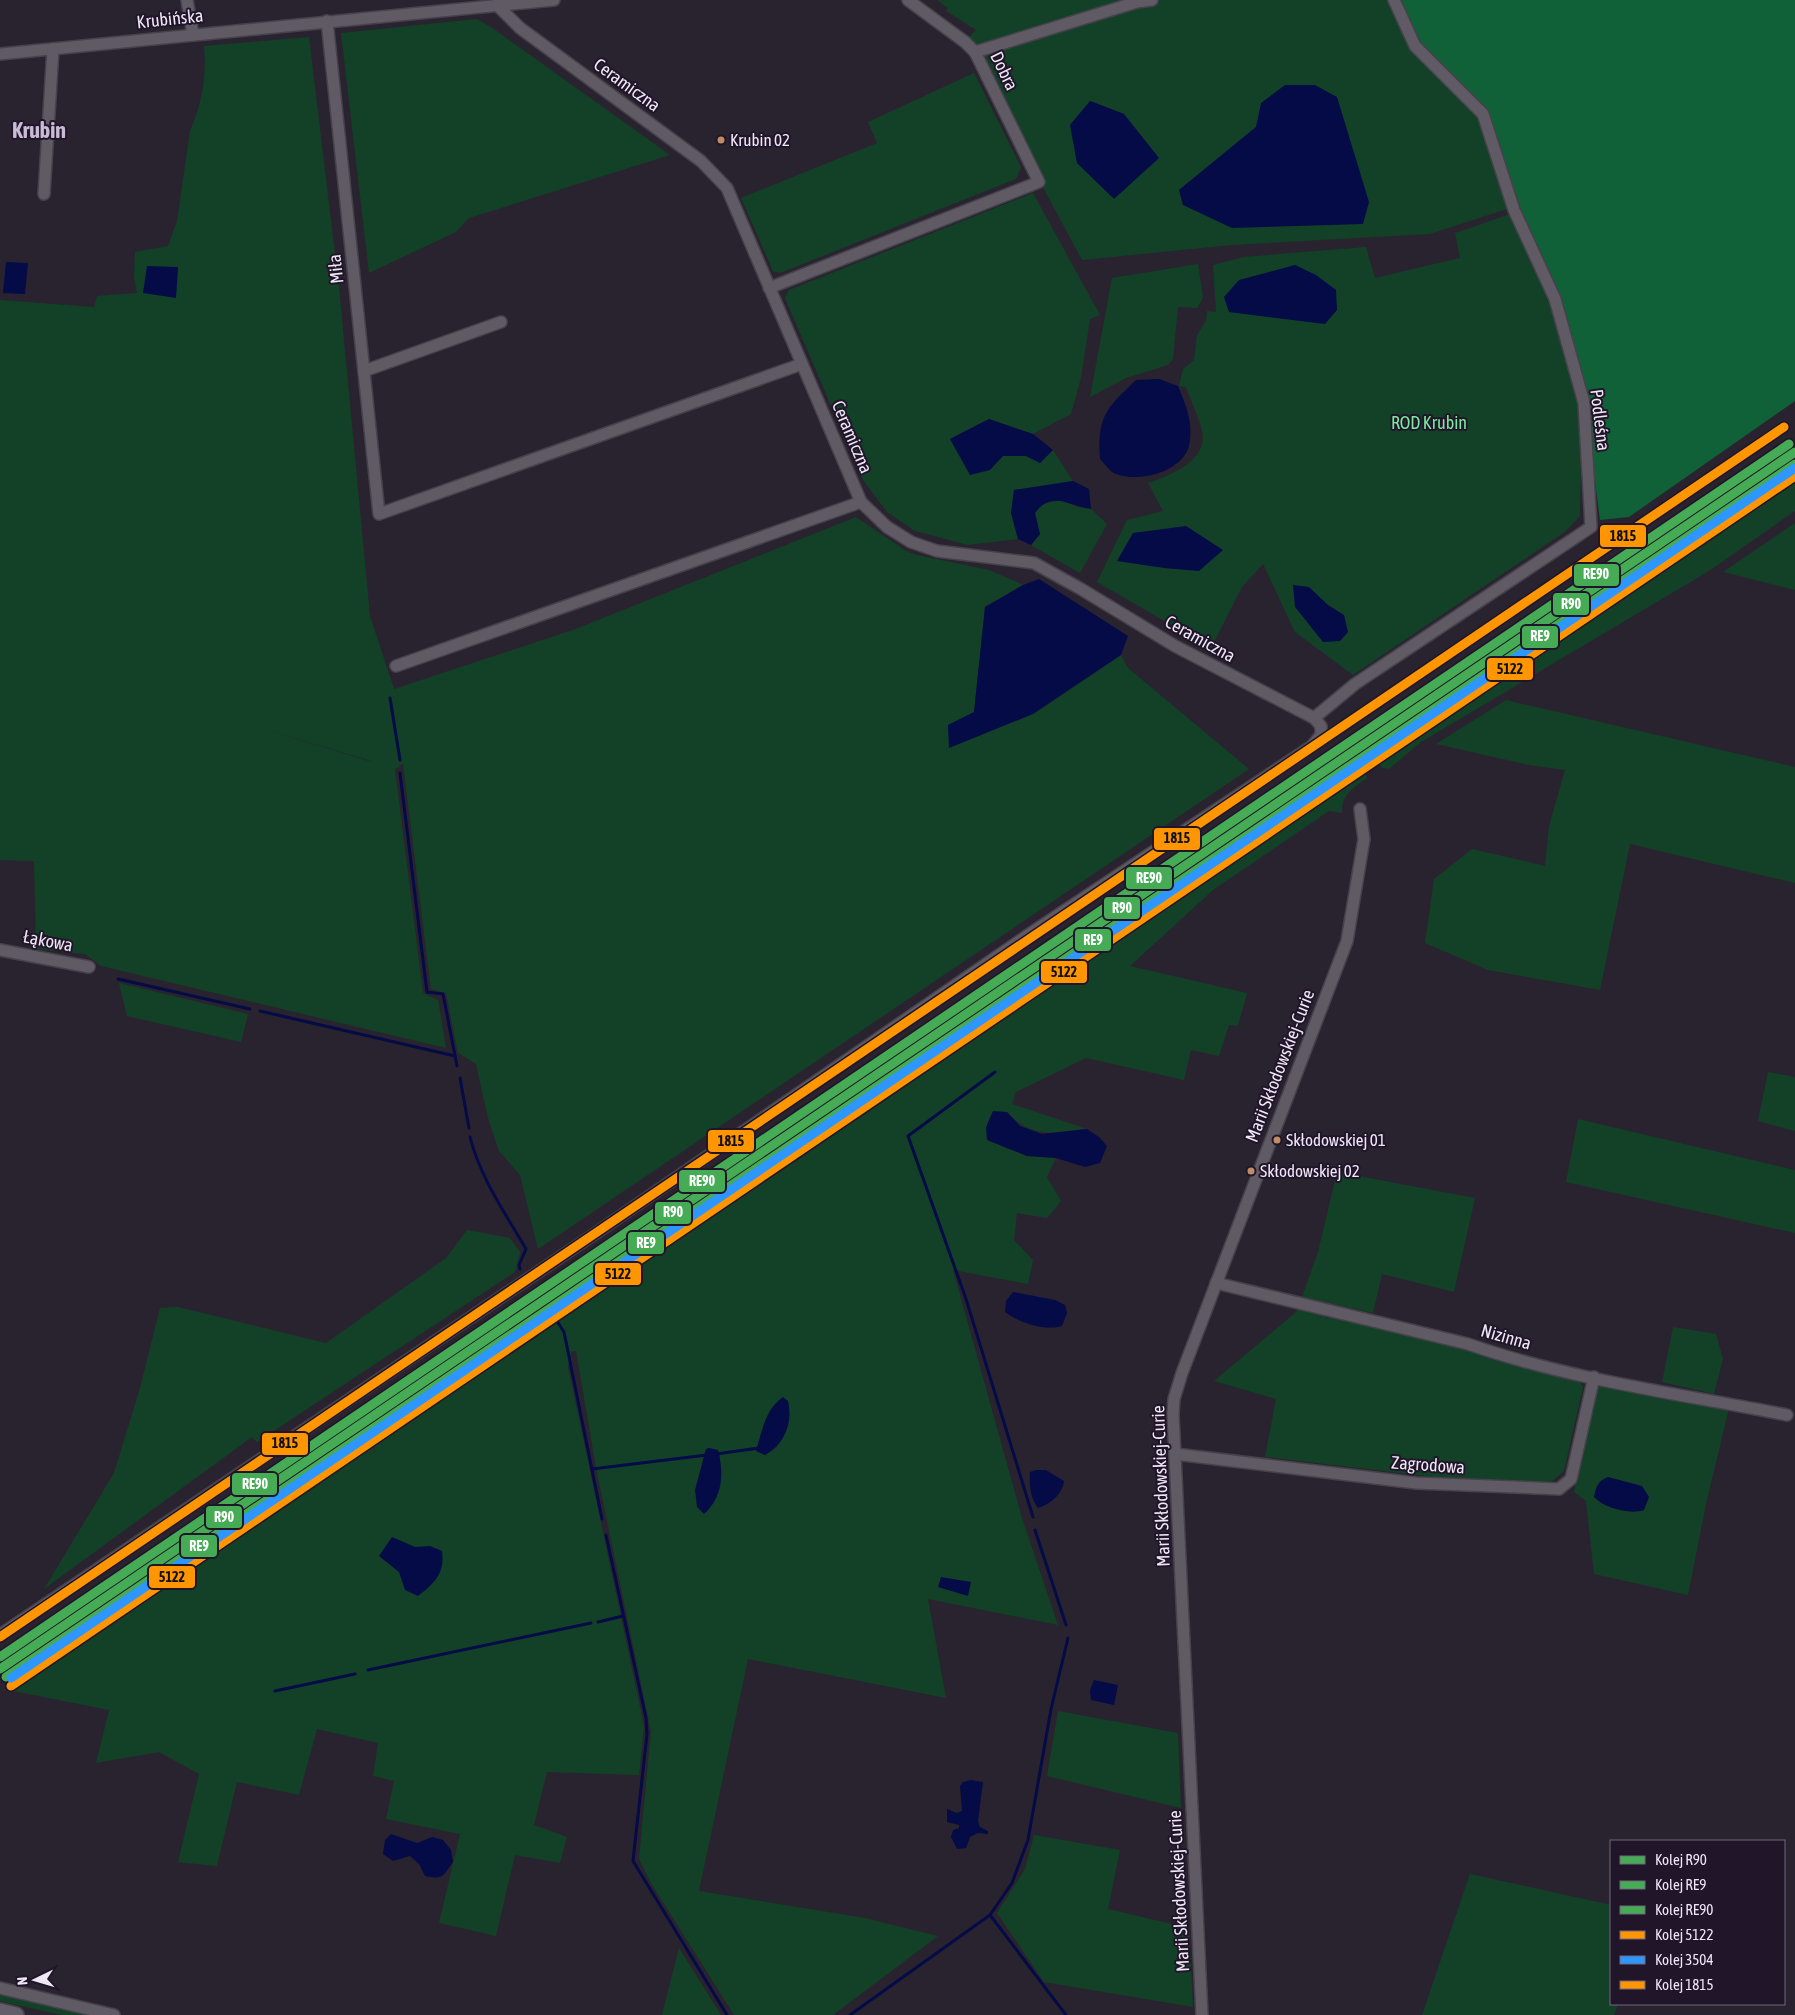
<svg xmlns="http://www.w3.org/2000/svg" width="1795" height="2015" viewBox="0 0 1795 2015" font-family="'Asap Condensed',sans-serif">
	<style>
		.green { fill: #134127; fill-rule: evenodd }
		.forest { fill: #106038 }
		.water { fill: #040b46 }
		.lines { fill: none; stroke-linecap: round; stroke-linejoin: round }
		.stream { stroke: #040b46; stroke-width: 3 }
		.minor-casing { stroke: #46414b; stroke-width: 14 }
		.major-casing { stroke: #46414b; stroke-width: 18 }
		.minor { stroke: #5f5a64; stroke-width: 11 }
		.major { stroke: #645e6b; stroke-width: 15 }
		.rail-1-casing { stroke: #201529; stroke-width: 12 }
		.rail-2-casing { stroke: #201529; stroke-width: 12 }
		.rail-3-casing { stroke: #201529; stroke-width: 12 }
		.rail-4-casing { stroke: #201529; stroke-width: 12 }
		.rail-5-casing { stroke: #201529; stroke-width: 12 }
		.rail-6-casing { stroke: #201529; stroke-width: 12 }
		.rail-1 { stroke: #45ab55; stroke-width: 9 }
		.rail-2 { stroke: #45ab55; stroke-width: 9 }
		.rail-3 { stroke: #45ab55; stroke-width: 9 }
		.rail-4 { stroke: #ff9500; stroke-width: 9 }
		.rail-5 { stroke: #2d96ff; stroke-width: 9 }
		.rail-6 { stroke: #ff9500; stroke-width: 9 }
		.bus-dot { fill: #c18c65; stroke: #201529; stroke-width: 2 }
		.labels { text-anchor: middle; stroke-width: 4; stroke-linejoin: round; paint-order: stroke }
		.bus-label { font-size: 17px; fill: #efe7f6; stroke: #201529; text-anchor: start }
		.street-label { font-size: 18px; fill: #efe7f6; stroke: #201529 }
		.park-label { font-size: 18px; fill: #7deaa1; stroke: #201529 }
		.district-label { font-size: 22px; font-weight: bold; fill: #c8b9d5; stroke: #201529 }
		.line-badge { stroke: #201529; stroke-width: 2 }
		.badge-label { font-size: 14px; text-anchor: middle; font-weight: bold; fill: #fff }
		.pale-badge-label { font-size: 14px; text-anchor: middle; font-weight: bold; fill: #111 }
	</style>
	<rect width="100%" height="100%" fill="#29232f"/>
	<g class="green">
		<path d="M937,0H1388L1411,51L1480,116L1510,208L1430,234L1231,245L1082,260L965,42L976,30L946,11L948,8ZM1091,101L1124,114L1070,125ZM1256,127L1183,205L1179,190Z"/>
		<path d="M477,19L491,27L670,155L469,218L456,232L369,273L341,33Z"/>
		<path d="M309,37L339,287L370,616L394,689L573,630L856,517L906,551L917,555L989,570L1023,585L985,607L974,712L949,725L1033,714L1121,655L1128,668L1249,769L538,1249L520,1175L499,1151L488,1118L476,1064L458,1053L446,993L431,989L403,764L395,769L423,993L438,1000L446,1048L101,966L85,954L36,949L34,861L0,860V300L94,307L97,296L137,293L134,277L135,252L168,246L177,221L190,131C202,104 207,75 204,46ZM242,722L371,761L372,762Z"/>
		<path d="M974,73L1021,167L1016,179L780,273L773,271L741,198L877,143L868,122Z"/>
		<path d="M1033,193L1100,315L1090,319L1081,378L1071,414L1033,434L989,419L950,439L990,469L1003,456H1026L1040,463L1053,450L1073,481L1014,490L1011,513L1018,539L968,545L915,531L887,512L863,480L849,443H847L785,298L789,290Z"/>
		<path d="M1513,213L1552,300L1582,403L1580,516L1566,531L1353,675L1295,632L1263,564L1242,587L1211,648L1097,582L1127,520L1163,511L1148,483C1169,476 1209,461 1202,431C1199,417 1191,402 1186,387L1179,386L1183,369L1194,360L1197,335L1206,321L1207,311L1216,312L1213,265L1244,257L1366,247L1375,278L1460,258L1455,233Z"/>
		<path d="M1198,264L1203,298L1197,308L1178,307L1173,359L1168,365L1126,378L1090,397L1112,278Z"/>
		<path d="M1795,473V511L1709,571L1421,742L1389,769L1382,768L1376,759L1363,767L1367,778C1354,787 1341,795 1342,813L1329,811L1213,890L1130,966L1247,993L1238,1026L1229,1025L1219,1056L1191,1050L1184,1080L1086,1058L1016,1092L1012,1104L1087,1129C1053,1132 1033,1140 1007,1112L1009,1148L1027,1156L1056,1158L1047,1177L1061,1201L1047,1218L1017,1213L1014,1240L1033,1260L1028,1284L953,1270L1022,1518L1058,1625L928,1599L946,1698L748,1659L699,1891L865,1918L938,1936L833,2015H734L651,1883L639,1859L651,1731L597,1473L576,1351L571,1352L568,1367L644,1726L639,1775L547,1772L534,1825L567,1837L560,1863L515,1855L496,1936L439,1923L460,1834L386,1819L394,1781L373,1776L378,1743L317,1729L299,1795L237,1782L217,1866L178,1862L199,1774L159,1752L96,1763L109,1710L8,1690L229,1536L291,1489L549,1316L1104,931L1308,795L1445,709ZM782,1439L775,1449L765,1455L756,1451L759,1442ZM706,1449L718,1450L720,1458L701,1467Z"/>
		<path d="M1062,500L1077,507L1091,509L1107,524L1080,573L1031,545L1040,534L1035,513L1042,504Z"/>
		<path d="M1795,523V590L1723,572Z"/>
		<path d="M1506,700L1795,767V883L1630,844L1600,990L1488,970L1425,943L1434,879L1472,849L1545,866L1549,826L1565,770L1529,765L1436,744Z"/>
		<path d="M119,983L248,1014L241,1042L127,1016Z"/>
		<path d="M1768,1072L1795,1077V1131L1758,1121Z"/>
		<path d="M1578,1119L1795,1170V1233L1566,1182Z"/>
		<path d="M1337,1172L1475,1198L1454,1292L1382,1274L1373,1313L1302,1297L1318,1252Z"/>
		<path d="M467,1230L510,1238L520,1252L515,1272L257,1442L252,1437L44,1589L114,1473L140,1388L160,1308L178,1307L326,1343L446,1258Z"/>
		<path d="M1298,1307L1324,1314L1326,1318L1337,1317L1463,1347L1570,1377L1569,1380L1580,1382L1583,1387L1564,1471L1551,1482L1442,1478L1265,1457L1276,1399L1214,1381L1296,1312Z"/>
		<path d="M1673,1327L1716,1334L1723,1359L1714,1394L1662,1382Z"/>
		<path d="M1602,1384L1729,1408L1706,1504L1688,1595L1594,1574L1586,1501L1574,1492L1596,1390Z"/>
		<path d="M1058,1711L1178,1733L1181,1808L1047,1776Z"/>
		<path d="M1034,1835L1120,1850L1108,1909L1189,1928L1193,2007L1044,1982L997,1913L1025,1869Z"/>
		<path d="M1470,1874L1611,1905V2004H1618L1614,2015H1422Z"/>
		<path d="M679,1948L721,2015H662Z"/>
		<path d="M0,1993L90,2015H62L8,2003L0,2001Z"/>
	</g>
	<path class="forest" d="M1399,0H1795V401L1629,517L1600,520L1585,402L1557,298L1517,209L1486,112L1421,43Z"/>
	<g class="water">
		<path d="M1285,85H1315L1337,97L1369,202L1363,224L1232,228L1183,205L1179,190L1256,127L1261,103Z"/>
		<path d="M1090,101L1124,114L1159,158L1114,199L1077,163L1070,125Z"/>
		<path d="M6,262L28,263L25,294L3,293Z"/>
		<path d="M1295,265L1316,275L1336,290L1337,310L1325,324L1229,312L1224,297L1239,280Z"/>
		<path d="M147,266L178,267L176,298L143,293Z"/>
		<path d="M1159,379L1178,386C1186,405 1194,424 1189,446C1182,472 1139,483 1116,474C1110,472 1104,463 1100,459C1097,415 1107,408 1136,380Z"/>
		<path d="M989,419L1033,434L1053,450L1040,463L1026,456H1003L990,470L970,475L950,439Z"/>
		<path d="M1073,481L1089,489L1091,509C1069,506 1052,490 1035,513L1040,534L1031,545L1018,539L1011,513L1014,490Z"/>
		<path d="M1186,526L1223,550L1199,571L1164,568L1117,561L1133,533Z"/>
		<path d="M1039,579L1128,636L1121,655L1033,714L949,748L948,725L974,712L985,607L1023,585Z"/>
		<path d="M1293,585L1309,587L1328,605L1344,615L1348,632L1340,641L1323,642L1295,607Z"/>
		<path d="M993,1111L1007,1112L1020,1126L1042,1134L1087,1129L1099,1137L1107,1146L1100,1163L1085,1167L1056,1158L1027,1156L987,1140L986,1127Z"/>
		<path d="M1013,1292L1055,1300L1065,1305L1067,1313L1062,1326C1044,1331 1020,1323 1005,1312L1006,1301Z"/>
		<path d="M783,1397L788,1401C793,1423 785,1444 765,1455L756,1451C762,1432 765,1409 783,1397Z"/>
		<path d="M709,1448L718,1450C724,1473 723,1497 704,1514L697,1507L695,1490L706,1449Z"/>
		<path d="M1036,1470H1046L1064,1481C1063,1494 1049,1505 1038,1508C1030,1498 1029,1484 1030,1472Z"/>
		<path d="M1608,1477L1642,1486L1649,1497L1644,1510C1630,1515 1604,1508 1594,1497C1596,1486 1598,1481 1608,1477Z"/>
		<path d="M392,1537L415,1547L430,1546L442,1551C445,1573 435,1583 418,1596L405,1590L399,1572L379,1556Z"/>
		<path d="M941,1577L971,1582L968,1596L938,1587Z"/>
		<path d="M1094,1680L1118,1685L1114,1705L1091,1700L1090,1690Z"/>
		<path d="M971,1780L983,1782L978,1821L980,1827L988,1831V1834L978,1833L970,1837L966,1848L957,1849L951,1837L953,1830L959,1828V1825L947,1822V1809L957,1813L962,1811L960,1786L963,1782Z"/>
		<path d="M391,1834L417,1843L432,1837L443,1840L451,1850L453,1862C442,1876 445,1880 425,1876L419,1864L410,1856L393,1861L383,1854L385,1840Z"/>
	</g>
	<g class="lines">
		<g class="stream">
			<path d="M390,698L400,760"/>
			<path d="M400,773L427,992L443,994L457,1066"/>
			<path d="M118,979L250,1009"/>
			<path d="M260,1011L455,1056"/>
			<path d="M995,1072L908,1136L966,1299L1033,1517"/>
			<path d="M460,1078L469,1128"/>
			<path d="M470,1137C480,1177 505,1213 526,1249L519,1265L520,1269"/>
			<path d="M551,1312L564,1332L602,1519"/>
			<path d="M716,1454L759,1448"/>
			<path d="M592,1469L707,1455"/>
			<path d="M1035,1530L1066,1625"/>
			<path d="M606,1535L646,1718L647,1734L633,1861L727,2015"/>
			<path d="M598,1622L623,1616"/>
			<path d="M368,1670L591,1623"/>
			<path d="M275,1691L355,1674"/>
			<path d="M990,1915L1012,1883L1028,1840L1051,1709L1068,1638"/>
			<path d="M850,2015L990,1915L1066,2015"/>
		</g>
		<defs>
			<g id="minor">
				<path d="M187,0L193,35"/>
				<path d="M327,21L379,514L802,364"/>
				<path d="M975,52L1137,2L1152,0"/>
				<path d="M0,54L554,0"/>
				<path d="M44,194L53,49"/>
				<path d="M769,288L1039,182L975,52L965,42L908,0"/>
				<path d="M364,371L501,322"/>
				<path d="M396,666L861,502"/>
				<path d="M1314,718L1355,684L1591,527L1584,403L1555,299L1514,210L1483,114L1415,46L1394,0"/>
				<path d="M0,950L89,967"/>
				<path d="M1216,1283L1468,1344C1571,1380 1681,1394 1787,1415"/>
				<path d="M1175,1454L1416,1483L1559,1489L1571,1479L1594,1377"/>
				<path d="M0,1635L596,1233L1034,931L1312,746L1321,735V726L1314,718L1175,646L1081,589L1034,563L937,551L911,542L887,527L861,502L727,188L701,161L520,28L497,5"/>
				<path d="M0,1988L114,2015"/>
				<path d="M1202,2015L1173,1414L1174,1399L1182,1373L1347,941L1364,839L1360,809"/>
			</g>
			<path id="major" d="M0,2011L16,2015"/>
		</defs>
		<use href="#minor" class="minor-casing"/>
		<use href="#major" class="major-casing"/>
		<use href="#minor" class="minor"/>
		<use href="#major" class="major"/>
		<defs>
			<path id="rail-1" d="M0,1669L1795,452"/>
			<path id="rail-2" d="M6,1677L1795,464"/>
			<path id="rail-3" d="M0,1657L1789,444"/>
			<path id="rail-4" d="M11,1686L1795,476"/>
			<path id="rail-5" d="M11,1678L1795,468"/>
			<path id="rail-6" d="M0,1637L1784,427"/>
		</defs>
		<use href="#rail-1" class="rail-1-casing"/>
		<use href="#rail-2" class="rail-2-casing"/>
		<use href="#rail-3" class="rail-3-casing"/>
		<use href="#rail-4" class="rail-4-casing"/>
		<use href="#rail-5" class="rail-5-casing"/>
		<use href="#rail-6" class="rail-6-casing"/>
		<use href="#rail-1" class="rail-1"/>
		<use href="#rail-2" class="rail-2"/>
		<use href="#rail-3" class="rail-3"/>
		<use href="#rail-4" class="rail-4"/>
		<use href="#rail-5" class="rail-5"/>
		<use href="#rail-6" class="rail-6"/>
	</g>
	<g class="bus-dot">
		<circle cx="721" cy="140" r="4.5"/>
		<circle cx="1277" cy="1140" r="4.5"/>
		<circle cx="1251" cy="1171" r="4.5"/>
	</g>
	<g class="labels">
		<g class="bus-label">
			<text x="730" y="146">Krubin 02</text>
			<text x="1286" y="1146">Skłodowskiej 01</text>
			<text x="1260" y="1177">Skłodowskiej 02</text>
		</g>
		<g class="street-label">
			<text transform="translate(170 19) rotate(-6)" y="6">Krubińska</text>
			<text transform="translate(1004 71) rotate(64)" y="6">Dobra</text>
			<text transform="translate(627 85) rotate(36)" y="6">Ceramiczna</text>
			<text transform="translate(336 269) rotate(-96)" y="6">Miła</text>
			<text transform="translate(1600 420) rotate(83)" y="6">Podleśna</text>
			<text transform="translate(852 437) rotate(67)" y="6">Ceramiczna</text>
			<text transform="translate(1200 639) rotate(29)" y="6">Ceramiczna</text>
			<text transform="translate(48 941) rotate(11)" y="6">Łąkowa</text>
			<text transform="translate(1280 1066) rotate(-69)" y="6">Marii Skłodowskiej-Curie</text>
			<text transform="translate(1506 1337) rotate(16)" y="6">Nizinna</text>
			<text transform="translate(1428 1465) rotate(4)" y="6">Zagrodowa</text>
			<text transform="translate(1161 1486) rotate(-92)" y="6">Marii Skłodowskiej-Curie</text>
			<text transform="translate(1179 1891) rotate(-93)" y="6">Marii Skłodowskiej-Curie</text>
		</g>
		<g class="park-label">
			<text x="1429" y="429">ROD Krubin</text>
		</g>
		<g class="district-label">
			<text x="39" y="138">Krubin</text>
		</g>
	</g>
	<g class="line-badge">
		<rect x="1599" y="524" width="48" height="24" rx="5" fill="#ff9500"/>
		<rect x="1573" y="563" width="47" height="24" rx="5" fill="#45ab55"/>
		<rect x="1552" y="592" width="38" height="24" rx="5" fill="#45ab55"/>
		<rect x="1521" y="625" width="38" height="24" rx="5" fill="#45ab55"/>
		<rect x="1486" y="657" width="48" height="24" rx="5" fill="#ff9500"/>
		<rect x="1153" y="827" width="48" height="24" rx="5" fill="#ff9500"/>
		<rect x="1125" y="866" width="48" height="24" rx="5" fill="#45ab55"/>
		<rect x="1103" y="896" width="38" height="24" rx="5" fill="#45ab55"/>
		<rect x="1074" y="928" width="38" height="24" rx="5" fill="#45ab55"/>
		<rect x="1040" y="960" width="48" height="24" rx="5" fill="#ff9500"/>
		<rect x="707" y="1129" width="48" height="24" rx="5" fill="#ff9500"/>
		<rect x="678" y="1169" width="48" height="24" rx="5" fill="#45ab55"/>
		<rect x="654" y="1201" width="38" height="24" rx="5" fill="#45ab55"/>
		<rect x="627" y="1231" width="38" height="24" rx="5" fill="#45ab55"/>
		<rect x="594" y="1262" width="48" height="24" rx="5" fill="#ff9500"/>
		<rect x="261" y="1432" width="48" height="24" rx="5" fill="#ff9500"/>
		<rect x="231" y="1472" width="47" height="24" rx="5" fill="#45ab55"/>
		<rect x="205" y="1505" width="38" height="24" rx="5" fill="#45ab55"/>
		<rect x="180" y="1534" width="38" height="24" rx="5" fill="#45ab55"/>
		<rect x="148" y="1565" width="48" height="24" rx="5" fill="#ff9500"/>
	</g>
	<g class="badge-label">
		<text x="1596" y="579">RE90</text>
		<text x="1571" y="609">R90</text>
		<text x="1540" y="641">RE9</text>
		<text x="1149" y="883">RE90</text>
		<text x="1122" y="913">R90</text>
		<text x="1093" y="945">RE9</text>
		<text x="702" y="1186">RE90</text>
		<text x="673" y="1217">R90</text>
		<text x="646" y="1248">RE9</text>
		<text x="255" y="1489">RE90</text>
		<text x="224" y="1522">R90</text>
		<text x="199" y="1551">RE9</text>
	</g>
	<g class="pale-badge-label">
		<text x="1623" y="541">1815</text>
		<text x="1510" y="674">5122</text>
		<text x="1177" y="843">1815</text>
		<text x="1064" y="977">5122</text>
		<text x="731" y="1146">1815</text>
		<text x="618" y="1279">5122</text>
		<text x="285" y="1448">1815</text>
		<text x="172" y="1582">5122</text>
	</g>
	<rect x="1610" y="1840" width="175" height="165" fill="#201529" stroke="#73697b"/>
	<rect x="1620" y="1856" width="25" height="8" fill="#45ab55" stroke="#73697b"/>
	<text x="1655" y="1865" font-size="15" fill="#efe7f6">Kolej R90</text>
	<rect x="1620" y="1881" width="25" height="8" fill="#45ab55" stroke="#73697b"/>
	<text x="1655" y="1890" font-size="15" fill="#efe7f6">Kolej RE9</text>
	<rect x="1620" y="1906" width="25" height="8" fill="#45ab55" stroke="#73697b"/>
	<text x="1655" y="1915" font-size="15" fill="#efe7f6">Kolej RE90</text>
	<rect x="1620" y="1931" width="25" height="8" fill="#ff9500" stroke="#73697b"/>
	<text x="1655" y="1940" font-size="15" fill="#efe7f6">Kolej 5122</text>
	<rect x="1620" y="1956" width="25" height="8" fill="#2d96ff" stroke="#73697b"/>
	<text x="1655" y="1965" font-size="15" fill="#efe7f6">Kolej 3504</text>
	<rect x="1620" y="1981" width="25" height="8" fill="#ff9500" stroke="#73697b"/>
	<text x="1655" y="1990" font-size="15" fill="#efe7f6">Kolej 1815</text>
	<g transform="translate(35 1980) rotate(265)" stroke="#201529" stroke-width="4" paint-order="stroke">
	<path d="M0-4L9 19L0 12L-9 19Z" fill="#efe7f6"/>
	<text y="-8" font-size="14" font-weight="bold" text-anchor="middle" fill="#efe7f6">N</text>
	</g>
</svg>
